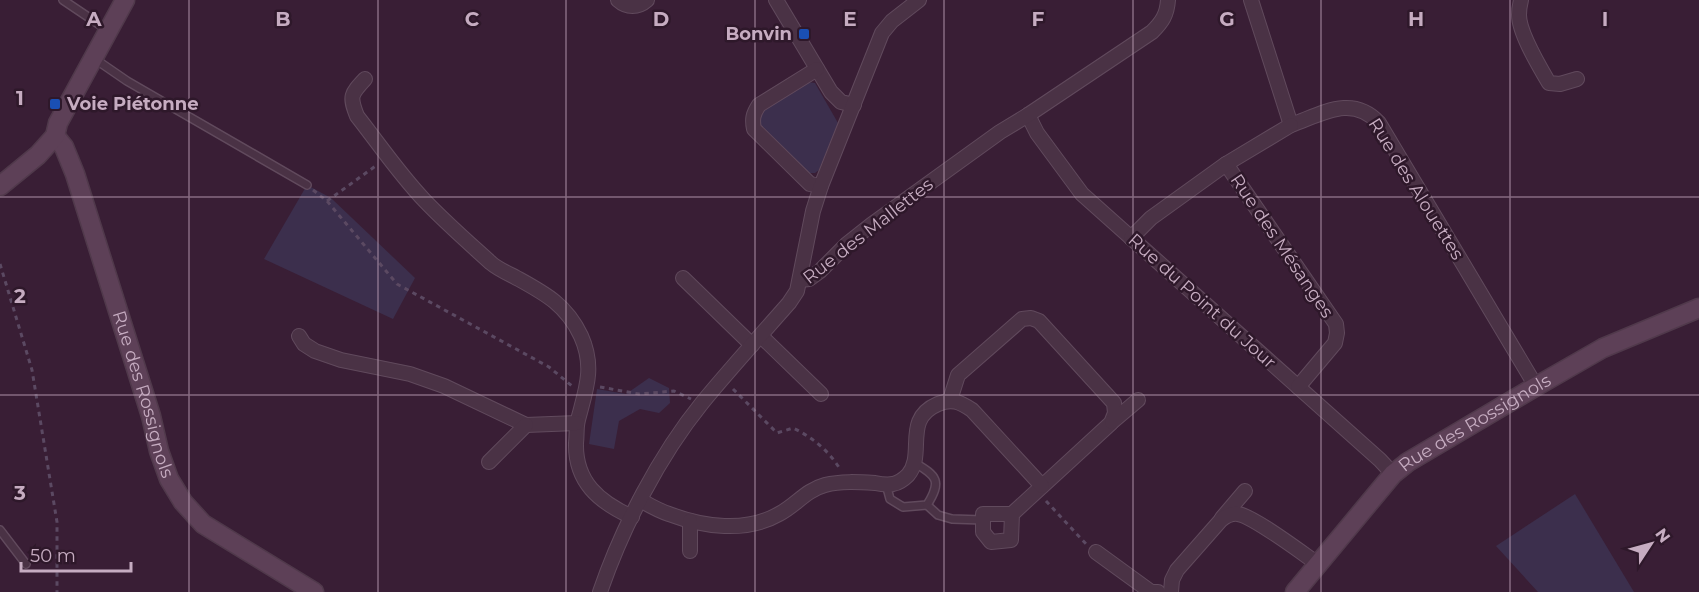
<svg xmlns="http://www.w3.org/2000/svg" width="1699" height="592" viewBox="0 0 1699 592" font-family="Montserrat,sans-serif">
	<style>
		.green { fill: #3c2f4d }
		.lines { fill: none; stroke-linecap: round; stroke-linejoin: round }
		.lane-casing { stroke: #614a5d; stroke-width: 10 }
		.street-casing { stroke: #614a5d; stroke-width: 16 }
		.secondary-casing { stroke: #50394b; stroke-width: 21 }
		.path { stroke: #5b4962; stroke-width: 3; stroke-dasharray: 4.5 4.5; stroke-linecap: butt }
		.lane { stroke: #4a3245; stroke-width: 7 }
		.street { stroke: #4a3245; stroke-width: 14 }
		.secondary { stroke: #5d4057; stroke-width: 18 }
		.grid { fill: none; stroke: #c6acc1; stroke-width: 1.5; stroke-opacity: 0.55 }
		.transit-dot { fill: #1a4fb4; stroke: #2e182a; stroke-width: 2 }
		.labels { text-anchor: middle; stroke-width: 5; stroke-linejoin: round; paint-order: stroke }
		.poi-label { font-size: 18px; font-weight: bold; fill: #c6acc1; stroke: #2e182a; text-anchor: end }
		.street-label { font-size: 18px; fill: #c6acc1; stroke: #2e182a }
		.grid-label { font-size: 20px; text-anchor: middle; font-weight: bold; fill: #c6acc1; stroke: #2e182a; stroke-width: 5; stroke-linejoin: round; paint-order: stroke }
	</style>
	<rect width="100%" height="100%" fill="#391e35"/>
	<g class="green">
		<path d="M808,82L815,83L838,123L819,170L815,173H809L761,125L759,117L763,109Z"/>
		<path d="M307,185L331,198L415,278L393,319L264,259Z"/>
		<path d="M649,378L669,388L670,403L659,413L640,409L619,421L614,449L589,444L597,389L626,394Z"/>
		<path d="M1575,494L1634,592H1538L1496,546Z"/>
	</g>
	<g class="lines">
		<defs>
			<g id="lane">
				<path d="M63,0L106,29"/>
				<path d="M95,59L127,81L307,185"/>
				<path d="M886,484L890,499L903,507L927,505C942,481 937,476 915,463"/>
				<path d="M927,505L938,515L952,519L983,520"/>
				<path d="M0,530L26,564"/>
			</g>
			<g id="street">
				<path d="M618,0C627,8 638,8 647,0"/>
				<path d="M776,0L831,92L841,102L854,105"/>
				<path d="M1251,0L1291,125C1322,114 1352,94 1379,123L1531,378L1535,387"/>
				<path d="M1521,0C1520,4 1519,10 1519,15C1519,33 1539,66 1549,83L1560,84L1577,79"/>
				<path d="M817,69L759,105C753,114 752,119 754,129L810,184L821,186"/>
				<path d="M365,79C351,94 349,96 357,116C379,144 400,175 425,201C446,223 469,243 491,263C498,269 507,273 515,277C544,293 566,304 581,336C595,367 586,389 578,420C576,427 577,435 576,443C575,482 599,502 632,517"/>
				<path d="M1028,115L1037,133L1082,194L1380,460L1393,474"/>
				<path d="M1226,164L1336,324L1337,333L1335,343L1298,387"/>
				<path d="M1131,238L1151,218L1226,164L1291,125"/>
				<path d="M683,278L752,345"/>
				<path d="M800,280L809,279L820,271L847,244L871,225L1000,132L1028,115L1152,32C1162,22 1167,15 1168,0"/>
				<path d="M299,336L304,344L315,351L341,360L410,374L444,386L526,425L577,423"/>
				<path d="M761,336L821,394"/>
				<path d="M950,400L958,375L1022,319L1031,318L1039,321L1114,403L1115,413L1111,423L1012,514L1011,540L991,542L983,532V514H1012"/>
				<path d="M1112,422L1138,400"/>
				<path d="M489,462L526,425"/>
				<path d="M640,500C649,505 659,511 669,514C703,527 746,533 779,514C795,506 806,490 825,485C841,481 858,482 875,483C880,484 887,485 893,484C898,483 904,479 908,475C926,454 902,419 938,404C952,398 960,402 972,410L1042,486"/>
				<path d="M1222,518L1245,491"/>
				<path d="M690,521V551"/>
				<path d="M1096,552L1151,592H1158"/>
				<path d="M600,592C622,528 659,456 702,403C730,369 760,336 789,303L797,291L813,211L821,186L882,33L892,21L919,0"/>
				<path d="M1171,592L1172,580L1177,570L1221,520C1226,516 1231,513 1238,514C1253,516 1302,553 1318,564"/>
			</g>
			<g id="secondary">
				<path id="s1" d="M55,136L64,147L75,174L151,416L159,451L169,479L183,502L203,524L314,592"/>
				<path d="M0,186L38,155L55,136L58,123L125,0"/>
				<path id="s2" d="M1295,592L1393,474L1408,462L1535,387L1603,348L1699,308"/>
			</g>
		</defs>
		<use href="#lane" class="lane-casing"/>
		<use href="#street" class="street-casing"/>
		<use href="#secondary" class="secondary-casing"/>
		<g class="path">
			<path d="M313,190L327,201L397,284L549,367L572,386"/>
			<path d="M327,201L377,165"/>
			<path d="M0,264L32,370L57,522V592"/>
			<path d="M600,387L639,394L674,391L691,399"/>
			<path d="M733,389L777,433L793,428C812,437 829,451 840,469"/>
			<path d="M1046,501L1087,545"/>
		</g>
		<use href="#lane" class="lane"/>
		<use href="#street" class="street"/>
		<use href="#secondary" class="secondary"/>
	</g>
	<path class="grid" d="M189,0V592M378,0V592M566,0V592M755,0V592M944,0V592M1133,0V592M1321,0V592M1510,0V592M0,197H1699M0,395H1699"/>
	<g class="transit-dot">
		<rect x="798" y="28" width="12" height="12" rx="3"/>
		<rect x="49" y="98" width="12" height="12" rx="3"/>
	</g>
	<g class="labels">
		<g class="poi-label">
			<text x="792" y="40">Bonvin</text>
			<text x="67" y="110" text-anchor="start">Voie Piétonne</text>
		</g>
		<g class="street-label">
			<text transform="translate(1416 189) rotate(58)" y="6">Rue des Alouettes</text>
			<text transform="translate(868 231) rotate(-38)" y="6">Rue des Mallettes</text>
			<text transform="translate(1282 246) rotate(56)" y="6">Rue des Mésanges</text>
			<text transform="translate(1202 301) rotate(42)" y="6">Rue du Point du Jour</text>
			<text dy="6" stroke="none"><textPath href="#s1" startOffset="274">Rue des Rossignols</textPath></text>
			<text dy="6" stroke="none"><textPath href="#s2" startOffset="250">Rue des Rossignols</textPath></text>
		</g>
	</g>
	<g class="grid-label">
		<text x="94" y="26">A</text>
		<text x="283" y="26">B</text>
		<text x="472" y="26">C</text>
		<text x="661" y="26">D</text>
		<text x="850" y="26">E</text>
		<text x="1038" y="26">F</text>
		<text x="1227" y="26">G</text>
		<text x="1416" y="26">H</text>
		<text x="1605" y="26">I</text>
		<text x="20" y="105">1</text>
		<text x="20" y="303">2</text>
		<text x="20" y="500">3</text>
	</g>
	<g transform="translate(1651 544) rotate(54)" stroke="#2e182a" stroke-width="4.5" paint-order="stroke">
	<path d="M0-4.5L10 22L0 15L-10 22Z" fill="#c6acc1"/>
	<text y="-9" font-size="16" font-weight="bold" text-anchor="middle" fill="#c6acc1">N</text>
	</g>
	<path d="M21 562v9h110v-9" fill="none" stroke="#c6acc1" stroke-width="3"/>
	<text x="30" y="562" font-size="18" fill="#c6acc1" stroke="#2e182a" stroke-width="4.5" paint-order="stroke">50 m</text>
</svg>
